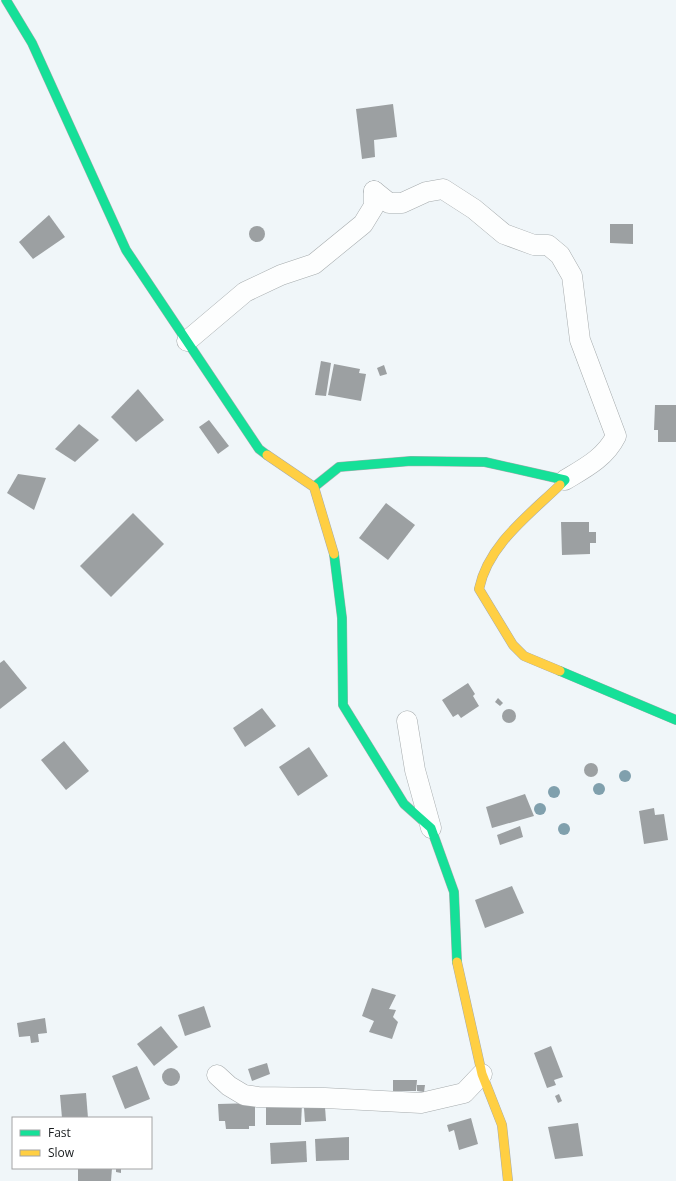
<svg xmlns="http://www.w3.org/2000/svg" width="676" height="1181" viewBox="0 0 676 1181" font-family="'Open Sans',sans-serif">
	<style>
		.building { fill: #9ca0a2 }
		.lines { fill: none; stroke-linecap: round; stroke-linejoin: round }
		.street-casing { stroke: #a6abad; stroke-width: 21 }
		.fast-casing { stroke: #a6abad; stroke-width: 10 }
		.slow-casing { stroke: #a6abad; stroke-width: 10 }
		.street { stroke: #fdfefe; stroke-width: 20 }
		.fast { stroke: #16e098; stroke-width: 9 }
		.slow { stroke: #ffcf43; stroke-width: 9 }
		.tree { fill: #80a0ad }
	</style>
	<rect width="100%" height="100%" fill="#f0f6f9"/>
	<g class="building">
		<path d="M393,104L397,137L374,140L375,157L362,159L356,109Z"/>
		<path d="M49,215L65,237L33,259L19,242Z"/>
		<path d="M610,224H633V244L610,243Z"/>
		<circle cx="257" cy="234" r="8"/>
		<path d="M321,361L331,363L326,396L315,395Z"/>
		<path d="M334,364L360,369L359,373L366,374L361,401L328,395Z"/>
		<path d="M384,365L387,374L380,376L377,368Z"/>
		<path d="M138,389L164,420L136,442L111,417Z"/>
		<path d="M655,405H676V442H658V430H654Z"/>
		<path d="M209,420L229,446L218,454L199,427Z"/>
		<path d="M79,424L99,440L75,462L55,449Z"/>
		<path d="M18,474L46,478L34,510L7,493Z"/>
		<path d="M386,503L415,525L388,560L359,538Z"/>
		<path d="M133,513L164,544L111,597L80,566Z"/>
		<path d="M561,522H589V532H596V543H590V554L562,555Z"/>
		<path d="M4,660L27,688L0,709V663Z"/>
		<path d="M468,683L475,694L473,696L479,706L461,718L458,714L453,717L442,700Z"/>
		<path d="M498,698L503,703L500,706L495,702Z"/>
		<path d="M262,708L276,726L245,747L233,728Z"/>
		<circle cx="509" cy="716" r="7"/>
		<path d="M64,741L89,771L66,790L41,760Z"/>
		<path d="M309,747L328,776L298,796L279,767Z"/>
		<circle cx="591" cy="770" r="7"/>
		<path d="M525,794L534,816L492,828L486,807Z"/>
		<path d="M654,808L655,815L664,814L668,840L644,844L639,811Z"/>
		<path d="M520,826L523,837L500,845L497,835Z"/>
		<path d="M512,886L524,913L485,928L475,900Z"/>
		<path d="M372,988L396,995L389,1009L396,1010L393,1017L398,1022L392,1039L369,1032L374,1021L362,1016Z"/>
		<path d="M204,1006L211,1027L185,1036L178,1015Z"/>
		<path d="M45,1018L47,1033L38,1034L39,1042L31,1043L30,1036L19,1037L17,1023Z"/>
		<path d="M161,1026L178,1047L154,1066L137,1044Z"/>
		<path d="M551,1046L563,1077L554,1080L556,1085L547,1088L534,1053Z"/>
		<path d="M267,1063L270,1074L252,1081L248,1069Z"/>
		<path d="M137,1066L150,1099L125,1109L112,1076Z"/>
		<circle cx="171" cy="1077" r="9"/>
		<path d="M393,1080H417L416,1091H393Z"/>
		<path d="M417,1085H425L424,1092L417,1091Z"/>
		<path d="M86,1093L88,1118H62L60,1095Z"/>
		<path d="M559,1094L562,1101L558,1103L555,1096Z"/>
		<path d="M255,1103V1126H249V1129H226L225,1121H219L218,1104Z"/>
		<path d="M266,1104H302L301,1125H266Z"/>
		<path d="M325,1107L326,1121L305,1122L304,1108Z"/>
		<path d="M471,1118L478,1144L459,1150L454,1130L449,1132L447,1125Z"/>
		<path d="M578,1123L583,1156L555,1159L548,1127Z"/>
		<path d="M349,1137V1160L316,1161L315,1139Z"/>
		<path d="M306,1141L307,1162L271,1164L270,1143Z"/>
		<path d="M78,1168H112L111,1181H78Z"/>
		<path d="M116,1168H121V1173L116,1172Z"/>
	</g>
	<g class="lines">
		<defs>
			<g id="street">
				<path d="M374,191L389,203H402L426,192L443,189L474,209L504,234L534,245H548L560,255L572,276L580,340L616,436C605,458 585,468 565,480"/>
				<path d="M187,341L245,292L281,275L314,264L363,224L374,206V191"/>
				<path d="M407,721L415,770L431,828"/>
				<path d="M217,1075L229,1086L244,1095L258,1097L325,1098L421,1103L464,1093L482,1074"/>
			</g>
			<g id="fast">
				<path d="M6,0L32,43L126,250L259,449L267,455"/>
				<path d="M314,487L339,467L411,461L485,462L565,480L560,485"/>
				<path d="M334,554L342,618L343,705L404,804L431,828L454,892L457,962"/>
				<path d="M560,671L676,720"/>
			</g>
			<g id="slow">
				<path d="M267,455L314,487L334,554"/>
				<path d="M560,485C529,515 488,545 479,589L513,645L524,656L560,671"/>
				<path d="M457,962L482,1074L502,1125L508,1181"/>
			</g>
		</defs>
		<use href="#street" class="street-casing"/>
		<use href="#fast" class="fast-casing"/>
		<use href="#slow" class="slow-casing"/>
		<use href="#street" class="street"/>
		<use href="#fast" class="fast"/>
		<use href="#slow" class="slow"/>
	</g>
	<g class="tree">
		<circle cx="625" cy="776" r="6"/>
		<circle cx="599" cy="789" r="6"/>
		<circle cx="554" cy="792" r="6"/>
		<circle cx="540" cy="809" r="6"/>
		<circle cx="564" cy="829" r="6"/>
	</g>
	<rect x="12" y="1117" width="140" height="52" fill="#ffffff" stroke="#a3a4a5"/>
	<rect x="20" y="1130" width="20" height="6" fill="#16e098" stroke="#a3a4a5"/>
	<text x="48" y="1137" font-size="12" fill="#181c1e">Fast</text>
	<rect x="20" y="1150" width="20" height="6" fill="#ffcf43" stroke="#a3a4a5"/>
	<text x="48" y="1157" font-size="12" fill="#181c1e">Slow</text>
</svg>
